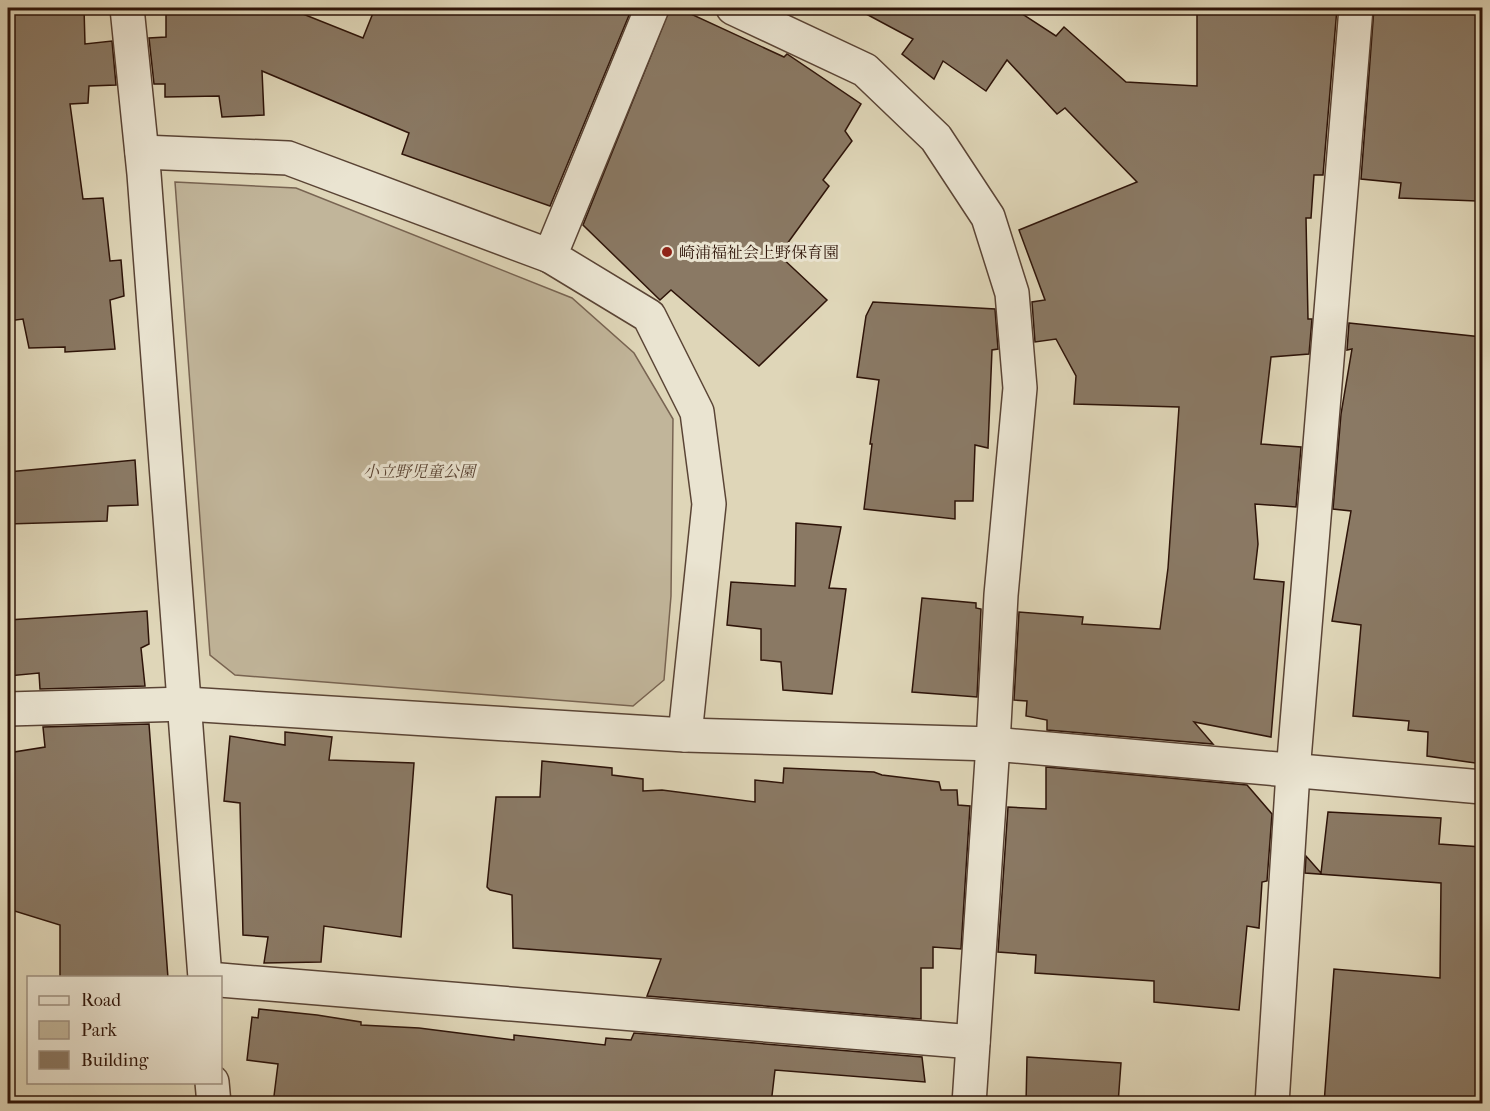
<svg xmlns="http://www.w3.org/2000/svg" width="1490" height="1111" viewBox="0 0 1490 1111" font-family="'IM FELL French Canon','Noto Serif JP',serif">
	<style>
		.green { fill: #c1b59a; stroke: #786452; stroke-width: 1.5 }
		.building { fill: #8a7964; stroke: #2e1409; stroke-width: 1.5 }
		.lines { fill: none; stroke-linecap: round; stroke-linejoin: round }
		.street-casing { stroke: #5a4435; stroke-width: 36 }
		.street { stroke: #eae4d1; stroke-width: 33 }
		.poi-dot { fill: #8f2418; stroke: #eae4d1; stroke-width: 2 }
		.labels { text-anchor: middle; stroke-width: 6; stroke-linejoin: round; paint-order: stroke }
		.poi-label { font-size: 16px; fill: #2e1409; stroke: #eae4d1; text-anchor: start }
		.park-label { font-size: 16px; font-style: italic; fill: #5a4434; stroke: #eae4d1 }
	</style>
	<rect width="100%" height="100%" fill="#dfd6b8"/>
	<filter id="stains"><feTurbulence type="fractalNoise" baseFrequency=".00333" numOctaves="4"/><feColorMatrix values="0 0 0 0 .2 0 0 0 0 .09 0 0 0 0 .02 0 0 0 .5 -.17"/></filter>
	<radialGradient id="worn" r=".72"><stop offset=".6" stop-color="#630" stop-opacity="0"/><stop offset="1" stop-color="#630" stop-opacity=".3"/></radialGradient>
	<path class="green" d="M175,182L296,188L572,298L634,353L673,419L671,596L664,680L633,706L235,675L210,655Z"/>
	<g class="building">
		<path d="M8,8H84L85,44L112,41L116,85L89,86L88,103L70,104L83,199L103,198L110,261L121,260L124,296L110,300L115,349L65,352V347L29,348L23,319L8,321Z"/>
		<path d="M166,8H288L363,38L375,8H632L550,206L402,154L409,133L262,71L264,115L222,117L219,96L165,97V84H154L149,38L166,37Z"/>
		<path d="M670,8H678L784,57L787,54L861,104L845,131L852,141L823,180L829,186L779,255L827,300L759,366L671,290L660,300L583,225Z"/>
		<path d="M855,8H1013L1056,36L1064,27L1126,82L1197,86V8H1337L1323,175H1314L1311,218H1306L1308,319H1312L1309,354L1271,357L1261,444L1301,447L1296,507L1255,504L1258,544L1254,579L1284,582L1271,737L1194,722L1213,744L1047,730V720L1026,716L1027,701L1014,700L1019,612L1083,617L1082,624L1160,629L1168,568L1179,407L1074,404L1076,376L1056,339L1035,342L1032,302L1045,300L1019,230L1137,182L1065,108L1057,114L1007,60L986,91L943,61L934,79L902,54L913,39Z"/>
		<path d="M1374,8H1482V152L1477,201L1399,198L1401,183L1361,179Z"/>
		<path d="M873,302L995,309L998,349L992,350L988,448L975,445L973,501H955V519L864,509L872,444H870L879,380L857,377L866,316Z"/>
		<path d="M1349,323L1482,337V764L1427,756L1428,732L1408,730L1409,721L1353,716L1361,625L1332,621L1351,511L1333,509L1341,414L1352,349L1347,350Z"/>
		<path d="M135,460L138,505L108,506L107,521L8,524V472Z"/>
		<path d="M796,523L841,527L829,588L846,589L832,694L783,690L781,662L761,660V629L727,625L731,582L795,586Z"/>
		<path d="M922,598L976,603V608L981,609L977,697L912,692Z"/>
		<path d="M147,611L149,644L141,648L145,686L40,689L39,673L8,676V620Z"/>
		<path d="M149,724L168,978H60V925L8,909V753L45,747L43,727Z"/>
		<path d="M285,732L332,737L329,760L414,763L401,937L324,926L321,962L264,963L268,937L243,935L240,803L224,801L230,736L285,745Z"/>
		<path d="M542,761L612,768V775L643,779V791L662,790L755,802V780L783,783L784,768L874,772L882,775L939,782L941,790H957L958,805L970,806L961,949L933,947V968H921V1019L647,996L661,959L513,948L512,895L490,890L487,887L496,797H540Z"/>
		<path d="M1046,767L1247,785L1272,814L1267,881L1262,882L1259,928L1247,926L1239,1010L1154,1002V981L1035,973L1036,955L998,952L1008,807L1046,809Z"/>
		<path d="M1328,812L1441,818L1439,844L1482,847V1104H1324L1334,969L1440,978L1441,883L1305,873L1306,856L1321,873Z"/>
		<path d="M259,1009L317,1015L361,1022V1025L419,1028L514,1040V1035L605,1045L606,1038L631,1040L634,1033L922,1057L925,1082L775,1070L771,1104H273L278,1064L247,1060L252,1017L258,1018Z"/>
		<path d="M1027,1057L1121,1063L1118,1104H1026Z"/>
	</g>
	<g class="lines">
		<defs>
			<g id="street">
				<path d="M127,8L144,174L205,978"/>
				<path d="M652,8L550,256L649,316L697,412L709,504L685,735"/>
				<path d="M733,8L865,70L936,138L988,217L1012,293L1020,388L1001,595L993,744L969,1104"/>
				<path d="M142,152L288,158L550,256"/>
				<path d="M8,709L186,704L685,735L993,744L1482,787"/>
				<path d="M220,980L973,1042"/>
				<path d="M212,1082L214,1104"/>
				<path d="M1272,1104L1293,772L1356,8"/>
			</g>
		</defs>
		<use href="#street" class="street-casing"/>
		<use href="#street" class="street"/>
	</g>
	<circle class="poi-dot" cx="667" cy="252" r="6"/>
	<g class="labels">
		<g class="poi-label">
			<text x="679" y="258">崎浦福祉会上野保育園</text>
		</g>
		<g class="park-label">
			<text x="419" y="477">小立野児童公園</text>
		</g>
	</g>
	<rect width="1490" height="1111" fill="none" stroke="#dfd6b8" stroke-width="30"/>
	<rect x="9" y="9" width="1472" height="1093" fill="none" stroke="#2e1409" stroke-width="3"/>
	<rect x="15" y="15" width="1460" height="1081" fill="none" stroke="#2e1409" stroke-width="1.5"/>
	<rect x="27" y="976" width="195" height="108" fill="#eae4d1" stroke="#9f9181" stroke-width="1.5"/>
	<rect x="39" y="996" width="30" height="9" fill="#eae4d1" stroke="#9f9181" stroke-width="1.5"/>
	<text x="81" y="1006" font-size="18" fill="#2e1409">Road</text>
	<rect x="39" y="1021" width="30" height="18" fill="#c1b59a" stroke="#9f9181" stroke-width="1.5"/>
	<text x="81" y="1036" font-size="18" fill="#2e1409">Park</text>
	<rect x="39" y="1051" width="30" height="18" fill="#8a7964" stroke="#9f9181" stroke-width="1.5"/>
	<text x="81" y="1066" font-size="18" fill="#2e1409">Building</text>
	<rect width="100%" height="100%" filter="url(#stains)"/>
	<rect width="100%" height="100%" fill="url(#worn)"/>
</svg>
